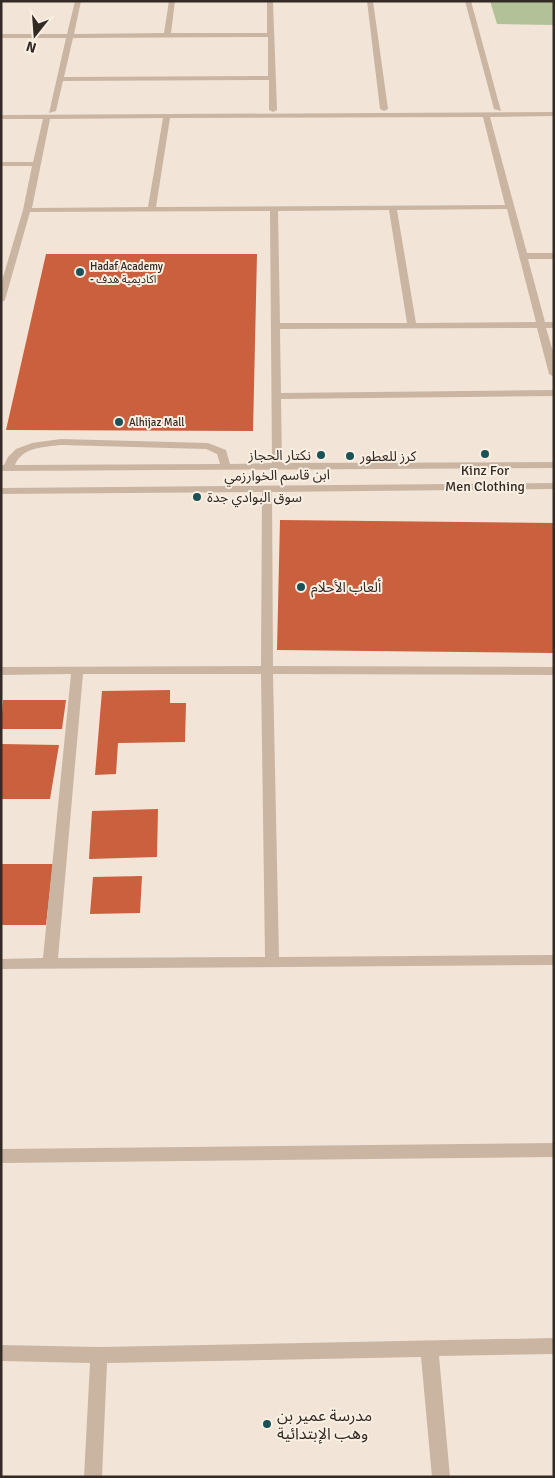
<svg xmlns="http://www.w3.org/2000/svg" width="555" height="1478" viewBox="0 0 555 1478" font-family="Signika,'Noto Sans Arabic',sans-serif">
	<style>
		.green { fill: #b2c197 }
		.building { fill: #ca603d }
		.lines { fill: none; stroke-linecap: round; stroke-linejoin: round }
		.minor { fill: #cab5a3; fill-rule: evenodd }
		.poi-dot { fill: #1a5257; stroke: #f9efe3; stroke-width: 2 }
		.labels { text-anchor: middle; stroke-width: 4; stroke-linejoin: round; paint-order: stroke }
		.far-poi-label { font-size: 11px; fill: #342a25; stroke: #f9efe3; text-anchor: start }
		.poi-label { font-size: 14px; fill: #342a25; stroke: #f9efe3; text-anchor: start }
		.street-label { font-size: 14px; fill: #342a25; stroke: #f9efe3 }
		.near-poi-label { font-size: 16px; fill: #342a25; stroke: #f9efe3; text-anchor: start }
	</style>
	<rect width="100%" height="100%" fill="#f2e5d7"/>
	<path class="green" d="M490,1H554V25L497,24Z"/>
	<g class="building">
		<path d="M46,254H257L253,431L6,430Z"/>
		<path d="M280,520L554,523V653L277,650Z"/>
		<path d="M170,690V703H186L185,742L118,743L116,774L95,775L102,691Z"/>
		<path d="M3,700H66L62,729H1Z"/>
		<path d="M1,744L59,745L50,799H1Z"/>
		<path d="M158,809L157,857L89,859L92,811Z"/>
		<path d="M1,864H53L46,925H1Z"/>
		<path d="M142,876L140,913L90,914L93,877Z"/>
	</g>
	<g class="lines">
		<g class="minor">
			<path d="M75,1H81L74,34L164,33L169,1H175L171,33H267V1H273L277,110L273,112L269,110V80L63,81L56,111L49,113L66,38H1V34H67ZM268,37V76L64,77L73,38Z"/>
			<path d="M367,1H373L388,109L384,111L380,109Z"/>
			<path d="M465,1H471L501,111L494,109Z"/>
			<path d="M554,112V116L490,117L527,253H554V259H528L545,322H554V328H546L554,355V377L549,374L537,328L280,329L281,393L554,390V396L281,399L282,463L554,462V468L1,471V465H4L8,457L16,449L32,443L61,439L208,443L226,450L230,464L272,463L270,211L30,212L5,300L1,303V284L23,210L32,166H1V162H33L43,119H1V115ZM483,117L505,205L156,207L170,118ZM163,118L148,207L32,208L50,119ZM507,209L536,322L416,323L397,210ZM389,210L407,323H280L278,211ZM61,445L206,449L217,454L220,464L15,465C22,447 44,447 61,445Z"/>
			<path d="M554,483V489L272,492L273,666L554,667V675L273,674L279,957L554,955V965L1,969V959L43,958L71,674L1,675V667L261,666L262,492L1,494V488ZM83,674H261L265,957L58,958Z"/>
			<path d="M554,1143V1157L1,1163V1149Z"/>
			<path d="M554,1338V1354L439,1356L450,1477H432L421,1357L107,1363L102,1477H84L90,1363L1,1361V1345L99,1347Z"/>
		</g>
	</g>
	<g class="poi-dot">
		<circle cx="80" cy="272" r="5"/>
		<circle cx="119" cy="422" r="5"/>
		<circle cx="485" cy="454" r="5"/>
		<circle cx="321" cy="455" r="5"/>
		<circle cx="350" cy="456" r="5"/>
		<circle cx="197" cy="497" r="5"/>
		<circle cx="301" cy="587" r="5"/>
		<circle cx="267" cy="1424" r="5"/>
	</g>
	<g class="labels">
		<g class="far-poi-label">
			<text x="90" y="270">Hadaf Academy<tspan x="90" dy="13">- اكاديمية هدف</tspan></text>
			<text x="129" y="426">Alhijaz Mall</text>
		</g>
		<g class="poi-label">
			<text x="311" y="460" text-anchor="end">نكتار الحجاز</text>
			<text x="360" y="461">كرز للعطور</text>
			<text x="485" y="475" text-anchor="middle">Kinz For<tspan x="485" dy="16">Men Clothing</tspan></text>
			<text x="207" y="502">سوق البوادي جدة</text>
			<text x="311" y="592">ألعاب الأحلام</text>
		</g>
		<g class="street-label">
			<text transform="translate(277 475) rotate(-1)" y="5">ابن قاسم الخوارزمي</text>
		</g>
		<g class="near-poi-label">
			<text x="277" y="1421">مدرسة عمير بن<tspan x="277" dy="18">وهب الإبتدائية</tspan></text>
		</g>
	</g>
	<rect width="555" height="1478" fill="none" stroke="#342a25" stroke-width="5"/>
	<g transform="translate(35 35) rotate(197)" stroke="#f9efe3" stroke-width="4" paint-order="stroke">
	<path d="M0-4L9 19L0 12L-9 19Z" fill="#342a25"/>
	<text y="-8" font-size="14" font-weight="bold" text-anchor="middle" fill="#342a25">N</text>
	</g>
</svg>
